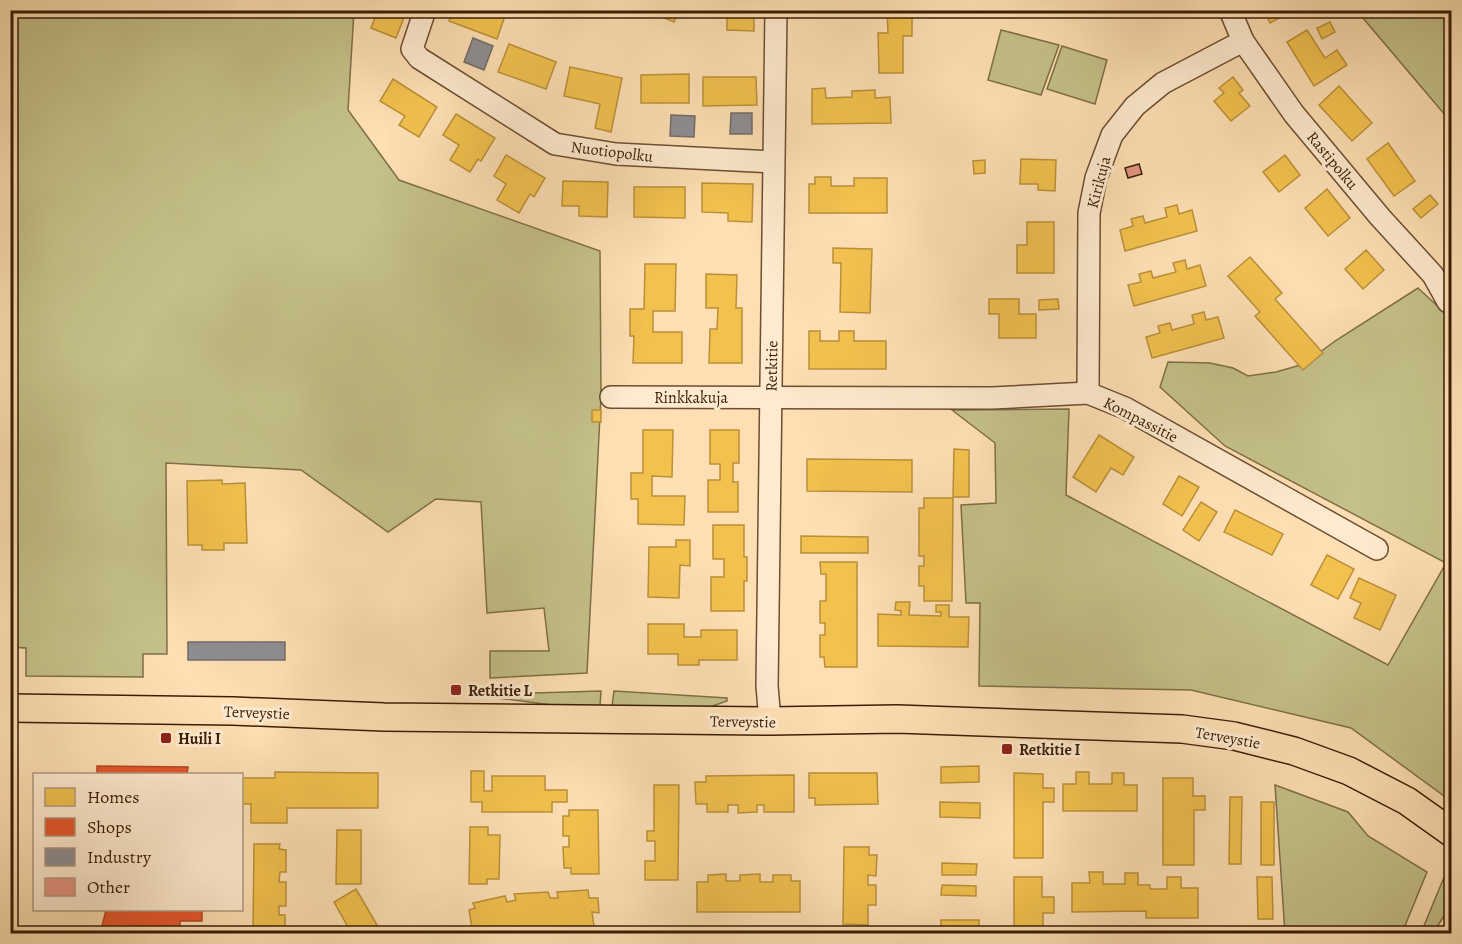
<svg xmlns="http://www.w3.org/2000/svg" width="1462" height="944" viewBox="0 0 1462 944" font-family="Alegreya,serif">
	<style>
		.green { fill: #c4c089; stroke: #806e47; stroke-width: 1.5 }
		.homes { fill: #f2c14e; stroke: #bb9038; stroke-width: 1.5 }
		.shops { fill: #e4572e; stroke: #b14622; stroke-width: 1.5 }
		.industry { fill: #8d8d92; stroke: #746b68; stroke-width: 1.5 }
		.building { fill: #e49480; stroke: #3b1d05; stroke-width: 1.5 }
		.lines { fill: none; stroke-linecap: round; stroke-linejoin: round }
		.minor-casing { stroke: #6c4e30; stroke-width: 24 }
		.major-casing { stroke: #3b1d05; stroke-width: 30 }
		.minor { stroke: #feeace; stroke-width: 21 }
		.major { stroke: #fddfb3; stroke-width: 27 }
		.poi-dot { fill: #8f2418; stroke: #feeace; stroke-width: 2 }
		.labels { text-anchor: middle; stroke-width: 6; stroke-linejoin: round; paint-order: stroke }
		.street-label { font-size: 16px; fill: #3b1d05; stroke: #feeace }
		.poi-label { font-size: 16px; font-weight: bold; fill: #3b1d05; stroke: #feeace; text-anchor: start }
	</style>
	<rect width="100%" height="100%" fill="#fddfb3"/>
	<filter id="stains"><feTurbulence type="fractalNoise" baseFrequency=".00333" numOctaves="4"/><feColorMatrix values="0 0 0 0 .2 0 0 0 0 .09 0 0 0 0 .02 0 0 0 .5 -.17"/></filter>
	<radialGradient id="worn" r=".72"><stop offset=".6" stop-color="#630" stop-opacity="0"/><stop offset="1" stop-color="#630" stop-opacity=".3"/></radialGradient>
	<g class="green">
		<path d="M11,11H354L348,110L399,180L600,251L601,396L587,673L490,678V651H549L544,608L487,613L481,502L436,499L388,532L301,470L166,463L167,654H143V677L26,676V648L11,647Z"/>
		<path d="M1357,11H1451V122Z"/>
		<path d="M1001,30L1059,45L1041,95L988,80Z"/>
		<path d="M1062,46L1107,60L1095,104L1047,89Z"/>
		<path d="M1418,288L1447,315L1451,314V801L1351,728L1191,690L979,686L980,603H966L961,505L996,503L995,443L952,410L1069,409L1066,495L1388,665L1446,563L1225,446L1160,387L1168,362L1210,363L1233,368L1248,376L1276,372L1304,364L1335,341Z"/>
		<path d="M601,691L600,706H560L498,698L499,694Z"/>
		<path d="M614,691L727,698V701L707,708L612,706Z"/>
		<path d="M1275,785L1348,812L1368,836L1427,872L1402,933H1285Z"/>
		<path d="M1447,870L1451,874V905L1433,933H1421Z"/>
	</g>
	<g class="homes">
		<path d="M378,10H407L396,38L371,28Z"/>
		<path d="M452,10H507L497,39L449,21Z"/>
		<path d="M646,10H679L674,22Z"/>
		<path d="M705,10H754V31L727,30V11Z"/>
		<path d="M887,10H912V36H903V73H879L878,33H888Z"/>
		<path d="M1264,10H1294L1270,23Z"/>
		<path d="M1330,22L1335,32L1322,39L1317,28Z"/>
		<path d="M1307,30L1325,58L1337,50L1347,65L1314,86L1287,42Z"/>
		<path d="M509,44L556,62L546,89L498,72Z"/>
		<path d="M570,67L622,78L611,132L595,128L600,104L564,96Z"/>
		<path d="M689,74V103H641V75Z"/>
		<path d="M703,77H756L757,105L703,106Z"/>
		<path d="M1233,77L1243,90L1239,93L1250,106L1231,121L1214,101L1224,93L1219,88Z"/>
		<path d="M393,79L437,107L419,137L399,125L405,116L380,101Z"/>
		<path d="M1339,86L1372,123L1352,141L1319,105Z"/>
		<path d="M825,88L826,98L852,97V91L875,90V98L890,97L891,123L812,124V89Z"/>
		<path d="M456,114L495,138L481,161L478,159L470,172L450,160L459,145L443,135Z"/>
		<path d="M1388,143L1415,181L1394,196L1367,159Z"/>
		<path d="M506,155L545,178L534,197L530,194L519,213L497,200L506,184L494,176Z"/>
		<path d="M1285,155L1300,175L1279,192L1263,172Z"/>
		<path d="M1021,159L1056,160L1055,191L1038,190V184H1020Z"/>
		<path d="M985,160V173L974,174L973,161Z"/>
		<path d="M815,177H831V186H854V178H887V213H809V184H815Z"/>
		<path d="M563,181L608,182L607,217L579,216V206H562Z"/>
		<path d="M702,183L753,184L752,222L728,221V213L702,212Z"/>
		<path d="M634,187H685V218L634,217Z"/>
		<path d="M1327,189L1350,218L1328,236L1305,208Z"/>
		<path d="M1430,195L1438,204L1421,218L1413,209Z"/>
		<path d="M1177,205L1179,214L1192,210L1197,231L1125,251L1120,230L1133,226L1131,219L1143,216L1145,223L1167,217L1165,208Z"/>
		<path d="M1027,222H1054V273H1017V245H1027Z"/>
		<path d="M833,248L872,249L870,313L840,312L841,263H833Z"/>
		<path d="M1366,250L1384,270L1363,289L1345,269Z"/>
		<path d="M1250,257L1282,293L1275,299L1323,353L1303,370L1255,316L1260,312L1228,276Z"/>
		<path d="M1185,260L1187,269L1200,265L1206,286L1134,306L1128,285L1141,282L1139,274L1151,271L1153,278L1176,272L1173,263Z"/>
		<path d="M645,264H676L675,311H653V332H682V363H633L634,336H630V309H644Z"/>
		<path d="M706,274L737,275L736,308H742V363H709L710,329H717L718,308H706Z"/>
		<path d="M989,299H1019V314H1036V338H999V314H989Z"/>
		<path d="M1058,299L1059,309L1039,310V300Z"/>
		<path d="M1204,312L1206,320L1218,317L1224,338L1152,358L1146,337L1160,333L1158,326L1170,323L1172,330L1194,324L1192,315Z"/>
		<path d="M809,331H820V341H839V331H854V341H886V369H809Z"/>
		<rect x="592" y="410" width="9" height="12"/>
		<path d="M643,430H673L672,477L652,476V496H685L684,525L638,524V499H631V473H643Z"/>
		<path d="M710,430H739V463H733V482H738V512H708V480H720V464H710Z"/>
		<path d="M1099,435L1134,457L1123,475L1111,468L1096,492L1073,477Z"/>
		<path d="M954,449L969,450V497H953Z"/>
		<path d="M807,459L912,460V492L807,491Z"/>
		<path d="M1179,476L1199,487L1182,516L1163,504Z"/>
		<path d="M222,480V484L245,483L247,543H224V550H202V545H188L187,481Z"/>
		<path d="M924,498H953L952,601H924V586H919V566H924V556H919V508H924Z"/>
		<path d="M1201,502L1217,512L1199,541L1183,530Z"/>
		<path d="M1235,510L1283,534L1272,555L1224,532Z"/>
		<path d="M713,525H744V557H747V581H744V611H711V577H724V559H713Z"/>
		<path d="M801,536L868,537V553H801Z"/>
		<path d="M676,540H690V566L680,565L679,598L648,597L649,547H676Z"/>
		<path d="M1327,555L1354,569L1338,599L1311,585Z"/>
		<path d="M820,562H857V667H825L824,657H820V635H825V623H820V601H826V574H821Z"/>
		<path d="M1359,578L1396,595L1380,630L1354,618L1361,603L1350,598Z"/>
		<path d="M896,602H910L909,615L941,616V612H936V605H949V617H969L968,647L878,646V614L901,615V611L895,610Z"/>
		<path d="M648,624H684V637H701V630H737V660H699V665H678V654H648Z"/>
		<path d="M979,766V782L941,783V767Z"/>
		<path d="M471,771H484V791H492V776H545V790H567V802H552V812H482V802H471Z"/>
		<path d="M275,772L378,773V808H287V823H251V804H242V778H275Z"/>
		<path d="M1076,772H1089V784H1112V773H1124V785H1137V811H1063V784H1076Z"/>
		<path d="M809,773H877L878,804L815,805V798H809Z"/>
		<path d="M1014,773L1043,774V788H1054V802H1043V858H1014Z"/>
		<path d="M794,775V812H764V805H757V812L738,813V805H728V812H707V804H696L695,782H706V776Z"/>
		<path d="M1163,778H1193V796H1205V810H1194V865H1163Z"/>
		<path d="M654,785H679L678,880H645V861H655V841H647V831H654Z"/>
		<path d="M1230,797H1242L1241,864H1229Z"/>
		<path d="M940,802L980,803V818L940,817Z"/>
		<rect x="1261" y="802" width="13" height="63"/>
		<path d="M569,810H598L599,874H571V868H564L563,847H569V836H563V816H569Z"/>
		<path d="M470,827H488V835H500L499,879H487V884H469Z"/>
		<path d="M337,830H361V884H336Z"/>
		<path d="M254,844H280L279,849L286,850V872H280L279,882H286V906H279V915H285V934H253Z"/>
		<path d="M844,847H869V855H877L876,876L868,875V885H876V905H868V925L843,924Z"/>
		<path d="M942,863L977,864L976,875H942Z"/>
		<path d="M1089,872H1103V884H1125V873H1138V885H1150V889H1167V877H1181V888H1198V918H1146V911L1072,912V883H1090Z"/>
		<path d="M726,874V881H740V875L760,874V882H773V875H791V881H800V912H697V882H708V875Z"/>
		<path d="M1014,877H1042V897H1054V913H1043V934H1014Z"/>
		<path d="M1257,877H1272L1273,919H1258Z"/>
		<path d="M942,885L976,886V896L941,895Z"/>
		<path d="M356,889L377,925L363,934H352L334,902Z"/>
		<path d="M588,890L589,898H598L599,913L592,912L594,926H560L473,934L469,910L475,908L473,903L505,896L507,902L516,900L514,894L548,892L550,898H558L557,892Z"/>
		<rect x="941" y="920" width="38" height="14"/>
	</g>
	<g class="shops">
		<path d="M97,766L188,767L187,774H97Z"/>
		<path d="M106,910H202V921H180V929H165L164,934H119L101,930Z"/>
	</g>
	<g class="industry">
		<path d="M473,38L493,46L484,70L464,62Z"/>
		<path d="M731,113H752V134H730Z"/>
		<path d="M671,115L695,116L694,137L670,136Z"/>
		<rect x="188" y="642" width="97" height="18"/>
	</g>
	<path class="building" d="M1139,164L1142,174L1128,178L1125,168Z"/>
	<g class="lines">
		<defs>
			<g id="minor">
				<path d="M425,10L412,49L419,58L555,144L616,154L773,162"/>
				<path d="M1230,10L1243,41L1294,114L1380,217L1433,275L1448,302"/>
				<path d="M1088,393L1089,213L1096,178L1112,135L1135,106L1163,83L1243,41"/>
				<path d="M611,397L992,398L1088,393L1125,408L1377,549"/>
				<path d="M770,721L767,686L776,10"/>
			</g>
			<path id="major" d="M10,708L233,711L384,717L770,721L897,719L1182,729L1234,736L1294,751L1349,771L1407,801L1452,833"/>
		</defs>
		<use href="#minor" class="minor-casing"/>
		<use href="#major" class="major-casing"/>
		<use href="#minor" class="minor"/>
		<use href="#major" class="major"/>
	</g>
	<g class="poi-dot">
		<rect x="450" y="684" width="12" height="12" rx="3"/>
		<rect x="160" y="732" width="12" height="12" rx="3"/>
		<rect x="1001" y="743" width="12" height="12" rx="3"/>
	</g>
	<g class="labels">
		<g class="street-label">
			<text transform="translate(612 151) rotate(7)" y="6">Nuotiopolku</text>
			<text transform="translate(1333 160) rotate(50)" y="6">Rastipolku</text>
			<text transform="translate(1098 182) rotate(-75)" y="6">Kirikuja</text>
			<text transform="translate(771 366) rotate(-89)" y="6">Retkitie</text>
			<text x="691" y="403">Rinkkakuja</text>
			<text transform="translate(1141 419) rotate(27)" y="6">Kompassitie</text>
			<text transform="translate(257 712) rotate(2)" y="6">Terveystie</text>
			<text transform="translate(743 721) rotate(1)" y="6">Terveystie</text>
			<text transform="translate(1228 737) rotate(10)" y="6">Terveystie</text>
		</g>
		<g class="poi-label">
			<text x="468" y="696">Retkitie L</text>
			<text x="178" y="744">Huili I</text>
			<text x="1019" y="755">Retkitie I</text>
		</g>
	</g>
	<rect width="1462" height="944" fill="none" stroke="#fddfb3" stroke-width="36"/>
	<rect x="12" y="12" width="1438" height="920" fill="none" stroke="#3b1d05" stroke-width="3"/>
	<rect x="18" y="18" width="1426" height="908" fill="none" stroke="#3b1d05" stroke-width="1.5"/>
	<rect x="33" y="773" width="210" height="138" fill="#feeace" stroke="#b0987e" stroke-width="1.5"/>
	<rect x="45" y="788" width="30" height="18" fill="#f2c14e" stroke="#b0987e" stroke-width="1.5"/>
	<text x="87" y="803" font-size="18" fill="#3b1d05">Homes</text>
	<rect x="45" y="818" width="30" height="18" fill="#e4572e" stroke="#b0987e" stroke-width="1.5"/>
	<text x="87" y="833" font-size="18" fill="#3b1d05">Shops</text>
	<rect x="45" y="848" width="30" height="18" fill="#8d8d92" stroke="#b0987e" stroke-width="1.5"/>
	<text x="87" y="863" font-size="18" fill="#3b1d05">Industry</text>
	<rect x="45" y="878" width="30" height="18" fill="#e49480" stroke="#b0987e" stroke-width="1.5"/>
	<text x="87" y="893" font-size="18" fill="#3b1d05">Other</text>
	<rect width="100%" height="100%" filter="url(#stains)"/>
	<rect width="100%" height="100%" fill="url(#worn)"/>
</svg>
